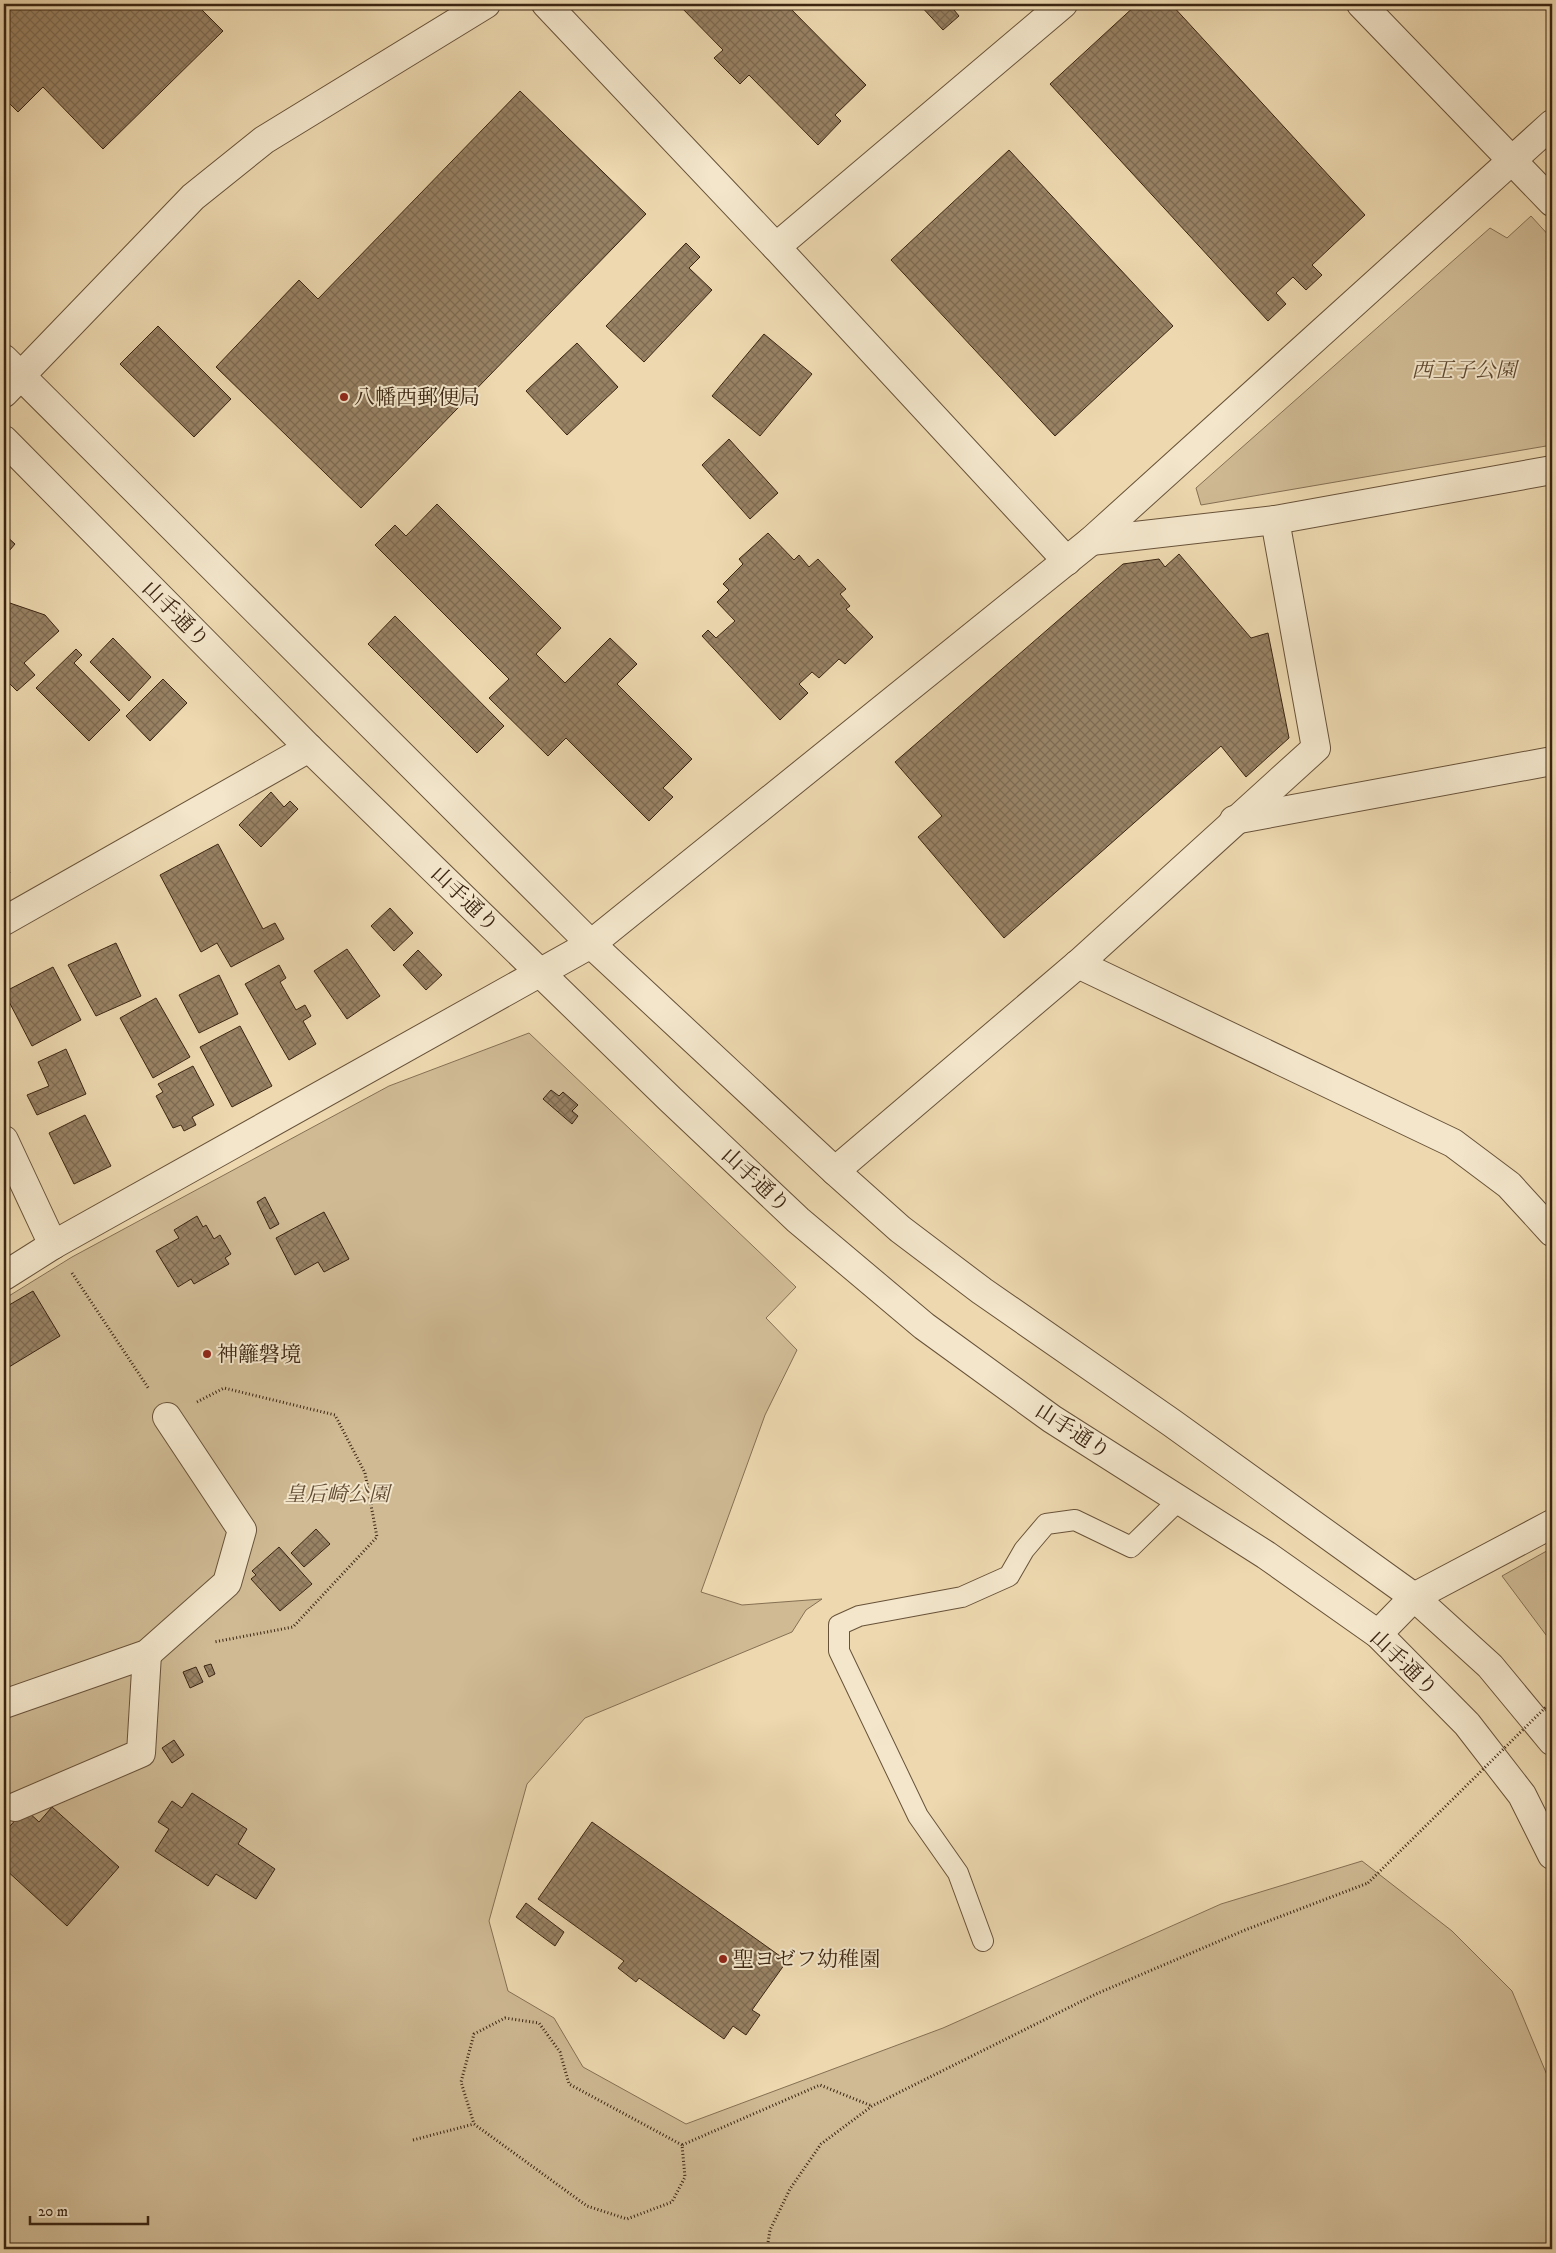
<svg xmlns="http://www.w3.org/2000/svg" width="1556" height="2253" viewBox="0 0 1556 2253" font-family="'IM FELL DW Pica','Noto Serif JP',serif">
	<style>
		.green { fill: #cfba94; stroke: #857053 }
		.building { fill: url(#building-cross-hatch); stroke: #3b2512 }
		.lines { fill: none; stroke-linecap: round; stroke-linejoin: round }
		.service-casing { stroke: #685239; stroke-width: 22 }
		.minor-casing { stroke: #685239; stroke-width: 30 }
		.tertiary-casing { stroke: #685239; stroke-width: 30 }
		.path { stroke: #3b2512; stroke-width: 3; stroke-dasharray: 1 2.5; stroke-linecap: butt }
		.service { stroke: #f3e6cb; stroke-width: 20 }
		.minor { stroke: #f3e6cb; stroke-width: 28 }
		.tertiary { stroke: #f3e6cb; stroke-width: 28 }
		.path-bridge { stroke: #3b2512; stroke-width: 3; stroke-dasharray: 1 2.5; stroke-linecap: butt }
		.poi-dot { fill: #8f2418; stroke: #f3e6cb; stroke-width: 2 }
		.labels { text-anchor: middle; stroke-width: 4; stroke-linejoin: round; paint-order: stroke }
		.park-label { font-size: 21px; font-style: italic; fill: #604a32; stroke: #f3e6cb }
		.poi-label { font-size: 21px; fill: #3b2512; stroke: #f3e6cb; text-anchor: start }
		.street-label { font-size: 21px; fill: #3b2512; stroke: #f3e6cb }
	</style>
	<defs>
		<pattern id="building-cross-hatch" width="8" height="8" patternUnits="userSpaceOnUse" patternTransform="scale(1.25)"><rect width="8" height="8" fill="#988264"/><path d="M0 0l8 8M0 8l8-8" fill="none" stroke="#7d6a51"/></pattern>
	</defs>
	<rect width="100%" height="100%" fill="#edd8af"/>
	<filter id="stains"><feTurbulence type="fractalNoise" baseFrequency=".004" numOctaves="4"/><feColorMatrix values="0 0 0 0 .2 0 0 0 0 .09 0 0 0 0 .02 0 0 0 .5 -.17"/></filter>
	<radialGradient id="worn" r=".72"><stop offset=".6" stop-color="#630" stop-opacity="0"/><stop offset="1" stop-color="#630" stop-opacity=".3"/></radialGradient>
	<g class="green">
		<path d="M1531,216L1552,239V445L1201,505L1196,488L1490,228L1507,238Z"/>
		<path d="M529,1033L796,1287L766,1318L797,1350L765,1415L701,1592L742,1605L822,1599L806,1610L792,1632L585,1718L527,1784L489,1921L508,1991L554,2018L583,2067L686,2124L943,2028L1221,1904L1362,1861L1452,1931L1512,1991L1552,2087V2249H4V1299L72,1257L389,1086Z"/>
		<path d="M1552,1548V1643L1502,1576Z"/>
	</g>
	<g class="building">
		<path d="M4,4H140L144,8L148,4H200L198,6L223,31L103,149L43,87L18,112L4,98Z"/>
		<path d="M678,4H786L866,85L835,115L841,121L818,145L749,75L740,84L714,58L723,50Z"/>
		<path d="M919,4H961L954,10L959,16L943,30Z"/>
		<path d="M1137,4H1171L1365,215L1312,265L1322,275L1306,290L1293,277L1276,293L1286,304L1268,321L1050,84Z"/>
		<path d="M520,91L646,214L361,508L216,367L299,280L318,299Z"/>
		<path d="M1009,150L1173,326L1055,436L891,260Z"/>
		<path d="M686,243L700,257L689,268L712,290L644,362L606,326Z"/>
		<path d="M158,326L231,399L194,437L120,364Z"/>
		<path d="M764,334L812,374L760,436L712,396Z"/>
		<path d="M577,343L618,387L567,435L526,391Z"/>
		<path d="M729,439L778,493L750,519L702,465Z"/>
		<path d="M437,504L561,628L536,654L565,683L610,638L637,664L617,684L692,759L663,788L673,797L649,821L566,738L548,756L489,698L509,679L375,545L395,525L406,536Z"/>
		<path d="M768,533L794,560L799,555L809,567L818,559L846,589L840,594L850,606L846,609L873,637L845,664L839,659L819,678L812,672L799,684L808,693L780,720L702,636L708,630L716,638L735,621L717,602L729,590L723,584L743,564L739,559Z"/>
		<path d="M4,534L15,544L4,557Z"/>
		<path d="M1179,554L1251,638L1268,633L1289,738L1246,777L1221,746L1004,938L918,837L942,816L895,762L1123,564L1159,559L1165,567Z"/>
		<path d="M4,601L45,615L59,631L24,663L35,675L17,691L8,682L4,686Z"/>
		<path d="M395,616L504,726L477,753L368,644Z"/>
		<path d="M113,638L151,677L129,701L90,662Z"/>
		<path d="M76,649L82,655L74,663L120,710L89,741L36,688Z"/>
		<path d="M163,679L187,703L150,741L126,716Z"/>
		<path d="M271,792L284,807L290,801L298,809L261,847L239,825Z"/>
		<path d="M218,844L263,929L275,923L284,939L231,967L217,943L201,952L160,875Z"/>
		<path d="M4,858L10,873L4,875Z"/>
		<path d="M390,908L413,933L394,951L371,926Z"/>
		<path d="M116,943L141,996L96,1016L68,965Z"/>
		<path d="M347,949L380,996L347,1019L314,971Z"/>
		<path d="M418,950L442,975L426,990L403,965Z"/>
		<path d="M279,965L286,978L280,982L296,1010L305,1005L311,1016L303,1021L316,1044L289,1060L245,984Z"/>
		<path d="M53,967L81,1020L32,1046L4,992Z"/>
		<path d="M219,975L238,1014L199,1033L179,995Z"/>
		<path d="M156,998L190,1057L153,1078L120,1018Z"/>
		<path d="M240,1026L272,1086L232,1107L200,1047Z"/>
		<path d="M66,1049L86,1094L37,1115L27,1095L49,1086L38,1062Z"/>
		<path d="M193,1066L214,1105L192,1117L196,1125L184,1131L181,1125L173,1128L156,1096L163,1092L158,1084Z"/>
		<path d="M551,1090L559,1096L563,1092L578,1105L572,1111L578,1116L572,1124L543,1099Z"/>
		<path d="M85,1115L111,1166L74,1184L49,1133Z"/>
		<path d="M265,1197L279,1224L270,1229L257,1202Z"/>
		<path d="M324,1212L349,1259L324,1272L318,1262L295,1275L276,1238Z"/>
		<path d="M197,1216L203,1227L206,1225L214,1239L220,1235L231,1254L225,1258L229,1264L194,1284L191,1279L178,1287L156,1251L179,1238L174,1230Z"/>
		<path d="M33,1291L60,1336L4,1370V1308Z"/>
		<path d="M316,1529L330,1544L304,1567L291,1553Z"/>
		<path d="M279,1547L312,1584L280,1611L251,1579L256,1575L252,1571Z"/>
		<path d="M211,1664L215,1674L209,1677L204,1666Z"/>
		<path d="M196,1667L203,1682L190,1688L183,1672Z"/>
		<path d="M174,1740L184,1755L172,1763L162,1748Z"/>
		<path d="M192,1793L247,1829L238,1844L275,1869L256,1899L216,1874L208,1886L155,1851L169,1829L158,1822L172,1801L182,1808Z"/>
		<path d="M52,1807L119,1867L67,1926L4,1868V1833L25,1809L39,1822Z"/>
		<path d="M592,1822L787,1961L752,2010L760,2015L746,2035L733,2026L724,2039L639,1978L636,1982L618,1968L624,1961L538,1899Z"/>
		<path d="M526,1903L564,1932L555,1946L516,1917Z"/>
	</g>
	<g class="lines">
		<defs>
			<path id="service" d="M983,1941L958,1873L918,1816L839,1651V1625L859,1616L962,1597L1009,1576L1024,1550L1046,1524L1075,1520L1131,1547L1180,1499"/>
			<g id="minor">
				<path d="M546,4L776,247L1067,561"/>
				<path d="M1361,4L1552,202"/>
				<path d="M776,247L1063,4"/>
				<path d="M1091,541L1275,520L1552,470"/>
				<path d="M1234,820L1552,761"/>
				<path d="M4,921L309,748"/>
				<path d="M1078,964L1453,1143L1509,1185L1552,1232"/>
				<path d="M4,1140L53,1245"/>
				<path d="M835,1171L1078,964L1316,748L1275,520"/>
				<path d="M4,1276L53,1245L591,944L1091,541L1552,124"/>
				<path d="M1378,1634L1414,1597L1552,1524"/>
				<path d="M4,1704L147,1654L227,1583L242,1530L167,1417"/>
				<path d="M15,1807L141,1753L147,1654"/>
			</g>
			<g id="tertiary">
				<path d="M4,359L591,944L835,1171L900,1229L982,1291L1172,1423L1414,1597L1490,1666L1552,1741"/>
				<path d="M4,393L193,197L264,140L486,4"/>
				<path d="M4,440L309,748L670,1099L798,1220L924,1326L1052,1419L1266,1555L1378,1634L1467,1724L1522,1795L1552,1855"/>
			</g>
		</defs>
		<use href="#service" class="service-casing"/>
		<use href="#minor" class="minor-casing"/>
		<use href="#tertiary" class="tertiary-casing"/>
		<g class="path">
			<path d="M72,1273L149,1389"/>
			<path d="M197,1402L224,1388L335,1415L365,1473L377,1537L293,1627L214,1642"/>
			<path d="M413,2140L474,2124"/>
			<path d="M682,2145L569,2084L560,2052L539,2023L505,2018L474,2034L461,2082L474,2124L587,2206L627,2219L672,2202L685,2177L682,2145L820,2085L872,2106"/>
			<path d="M767,2249L770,2230L790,2189L821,2144L872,2106L1096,1994L1245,1930L1368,1883"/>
		</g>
		<use href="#service" class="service"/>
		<use href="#minor" class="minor"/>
		<use href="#tertiary" class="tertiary"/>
		<path class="path-bridge" d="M1368,1883L1552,1701"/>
	</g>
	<g class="poi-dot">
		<circle cx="344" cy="397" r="5"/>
		<circle cx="207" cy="1354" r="5"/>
		<circle cx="723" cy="1959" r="5"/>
	</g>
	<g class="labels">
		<g class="park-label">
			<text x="1464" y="377">西王子公園</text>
			<text x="337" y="1501">皇后崎公園</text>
		</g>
		<g class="poi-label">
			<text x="354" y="404">八幡西郵便局</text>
			<text x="217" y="1361">神籬磐境</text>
			<text x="733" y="1966">聖ヨゼフ幼稚園</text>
		</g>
		<g class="street-label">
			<text transform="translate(176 614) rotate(45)" y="7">山手通り</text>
			<text transform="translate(465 899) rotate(44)" y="7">山手通り</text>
			<text transform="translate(756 1180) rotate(43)" y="7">山手通り</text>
			<text transform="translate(1073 1431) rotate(33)" y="7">山手通り</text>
			<text transform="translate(1404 1663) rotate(44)" y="7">山手通り</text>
		</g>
	</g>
	<rect width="1556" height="2253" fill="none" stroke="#edd8af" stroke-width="20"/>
	<rect x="5" y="5" width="1546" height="2243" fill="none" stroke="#3b2512" stroke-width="2.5"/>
	<rect x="10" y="10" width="1536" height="2233" fill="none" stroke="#3b2512"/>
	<path d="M30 2216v8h118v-8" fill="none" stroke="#3b2512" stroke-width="2.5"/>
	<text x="38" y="2216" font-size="15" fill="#3b2512" stroke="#f3e6cb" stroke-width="4" paint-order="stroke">20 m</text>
	<rect width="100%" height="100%" filter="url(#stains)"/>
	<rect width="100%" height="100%" fill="url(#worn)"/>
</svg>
